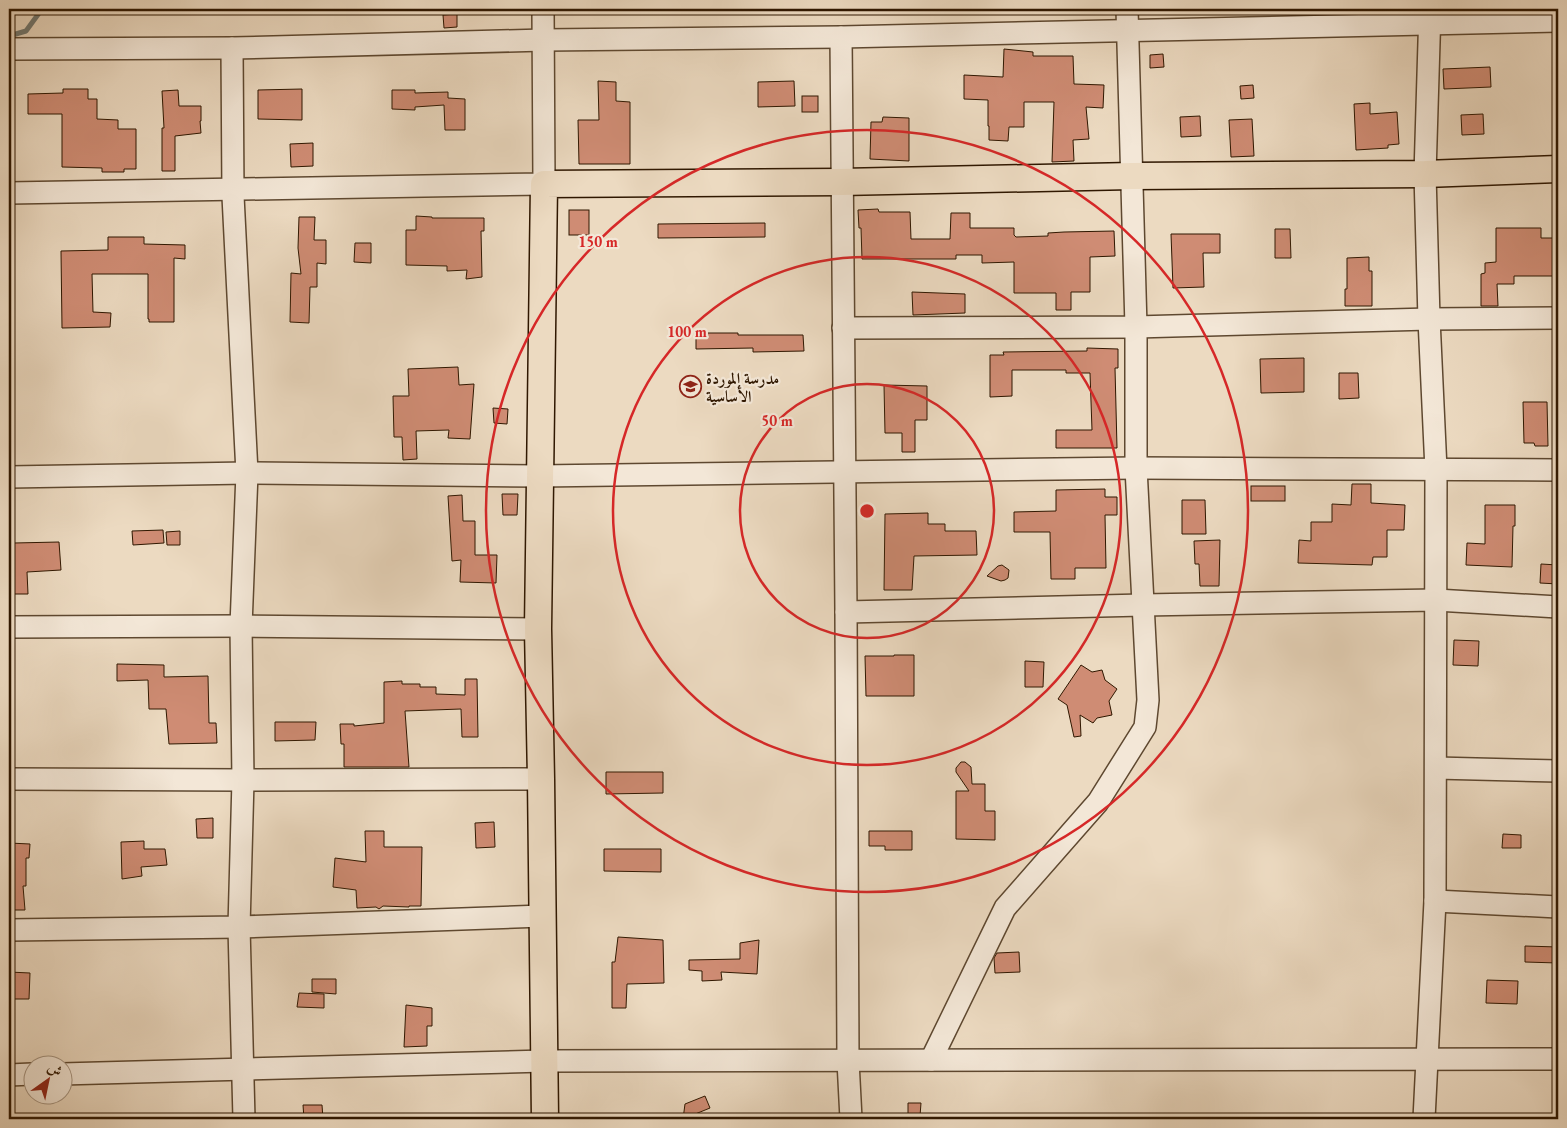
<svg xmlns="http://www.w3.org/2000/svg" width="1567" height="1128" viewBox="0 0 1567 1128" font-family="'EB Garamond',Amiri,serif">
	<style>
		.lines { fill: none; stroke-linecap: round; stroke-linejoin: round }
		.stream { stroke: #717871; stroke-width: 5 }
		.building { fill: #cf8c74; stroke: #2f1700 }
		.minor-casing { stroke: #5e4830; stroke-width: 24 }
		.major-casing { stroke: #2f1700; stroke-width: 29 }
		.minor { stroke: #f3e7d7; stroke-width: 21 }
		.major { stroke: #ecdac1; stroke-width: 26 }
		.ring { fill: none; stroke: #d62828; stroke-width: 2.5 }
		.labels { text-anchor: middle; stroke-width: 4.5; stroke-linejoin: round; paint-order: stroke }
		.poi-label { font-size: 16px; font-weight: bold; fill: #2f1700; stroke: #f3e7d7; text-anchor: start }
		.centre { fill: #d62828; stroke: #f3e7d7; stroke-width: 2.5 }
		.ring-label { font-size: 15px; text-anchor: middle; font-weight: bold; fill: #d62828; stroke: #f3e7d7; stroke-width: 4.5; stroke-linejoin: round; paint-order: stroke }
	</style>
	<rect width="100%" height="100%" fill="#ecdac1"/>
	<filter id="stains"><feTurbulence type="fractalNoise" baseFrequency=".004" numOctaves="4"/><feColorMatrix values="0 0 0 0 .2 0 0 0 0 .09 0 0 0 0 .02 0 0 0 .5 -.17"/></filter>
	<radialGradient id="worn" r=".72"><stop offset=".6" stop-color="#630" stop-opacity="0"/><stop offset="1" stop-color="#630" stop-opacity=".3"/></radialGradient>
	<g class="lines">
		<path class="stream" d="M9,36L26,31L42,9"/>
	</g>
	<g class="building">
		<path d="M457,14V27L444,28L443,15Z"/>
		<path d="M1004,49L1033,52V56H1073L1074,84L1104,85L1103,108L1086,107L1089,139L1073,140L1074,161L1052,162L1054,102H1024V127H1009L1008,141L989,140V126H988V100L964,99V75L1003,77Z"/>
		<path d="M1163,54L1164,67L1150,68V55Z"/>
		<path d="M1490,67L1491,87L1444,89L1443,69Z"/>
		<path d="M598,81L616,82V101L630,102V164H579L578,120H599Z"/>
		<path d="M794,81L795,106L758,107V82Z"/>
		<path d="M1253,85L1254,98L1241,99L1240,86Z"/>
		<path d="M63,89H88V99H97V119L118,120V129H136V169H124V172H102V168L62,167V114H28V94L63,93Z"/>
		<path d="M302,89V120L258,119V90Z"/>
		<path d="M178,90L179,106H201V121H200L201,133L175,136V171H162V128H164L162,91Z"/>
		<path d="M392,90H415V93L448,92V98L465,99V130H445L444,105L415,107V110L392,109Z"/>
		<rect x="802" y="96" width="16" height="16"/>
		<path d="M1370,103V114L1397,112L1399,144L1388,145V148L1356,150L1354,104Z"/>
		<path d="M1483,114L1484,134L1462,135L1461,115Z"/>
		<path d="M1200,116L1201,136L1181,137L1180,117Z"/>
		<path d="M883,117L909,118V161L870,159L871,122H882Z"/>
		<path d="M1252,119L1254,156L1231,157L1229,120Z"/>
		<path d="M313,143V166L291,167L290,144Z"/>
		<path d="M878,209L879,212H910L911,239H950L951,213H970V228H1014V235L1016,237L1048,236V233L1064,232L1114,231L1115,256L1090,257V292H1071V310H1056V293H1014V262L982,263V255H956V259H862L861,228H859L858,210Z"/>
		<rect x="569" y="210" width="20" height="25"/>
		<path d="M416,216L432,217V218H484V231H481L482,277L466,279L467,270L447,271V266L406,265V230H416Z"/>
		<path d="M299,217H315L314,240H326V264L317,263V287H310L309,323L290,322L291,273L301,274L298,248Z"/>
		<path d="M765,223V237L658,238V224Z"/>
		<path d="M1496,228H1541V238H1558V276H1514V284H1497L1498,306H1481V274L1485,273V263L1496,262Z"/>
		<path d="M1275,229H1290L1291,258H1275Z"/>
		<path d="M1171,234H1220V253H1203L1204,287L1173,288Z"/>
		<path d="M108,237H144V244L185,245V259L174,258V322H149V319H148V274H92L93,312L111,313L110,327L62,328L61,251L108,250Z"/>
		<path d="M355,243H371V263L354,262Z"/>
		<path d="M1369,257V271H1372V306H1345V289H1347V258Z"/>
		<path d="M912,292L965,294V313L913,315Z"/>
		<path d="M696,333H738V335H803L804,351L753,352V348L696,349Z"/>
		<path d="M1087,348L1118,349V368H1115L1117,448H1056V430H1092L1090,373H1066V370H1012V396L990,397V355H1004L1003,352L1087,351Z"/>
		<path d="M1304,358V392L1261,393L1260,359Z"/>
		<path d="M458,367L459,385L474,384L470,439L448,438L449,430L416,431L417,459L403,460L402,437H394L393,396H409L408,369Z"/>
		<path d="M1339,373H1358L1359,398L1339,399Z"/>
		<path d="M884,385L927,386V420H915V452H902V433H885Z"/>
		<path d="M1523,402H1547L1548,446H1535L1534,443H1524Z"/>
		<path d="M493,408L508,409L507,424L494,423Z"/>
		<path d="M1352,484H1371V503L1405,505L1404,530H1387V557H1373L1372,565L1298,563L1299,540L1311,541V522H1332V504L1351,505Z"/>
		<rect x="1251" y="486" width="34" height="15"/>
		<path d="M1105,489V497H1117V515H1105L1106,568H1075V579H1051L1050,532H1014V512L1056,511V490Z"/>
		<path d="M502,494H518L517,515H503Z"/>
		<path d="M462,495L463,521H475V555H497L496,583L460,582L461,560L452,561L448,496Z"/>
		<path d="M1182,500H1205L1206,534H1182Z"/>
		<path d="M1485,505H1515V526H1513L1512,567L1466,565L1467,543L1485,544Z"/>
		<path d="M928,513V524H945V531H976L977,555L914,556L912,590H884L885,514Z"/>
		<path d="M163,530L164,543L133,545L132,531Z"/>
		<path d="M180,531V545H167L166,532Z"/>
		<path d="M1220,540L1219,586H1200L1199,564H1195L1194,541Z"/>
		<path d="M59,542L61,570L27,572L28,594H9V561H14V543Z"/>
		<path d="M1541,564L1558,565V584L1540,583Z"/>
		<path d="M1002,565L1009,570L1008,578L1005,580L1001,581L987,576L998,566Z"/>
		<path d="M1454,640L1479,641L1478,666L1453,665Z"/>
		<path d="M894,655H914V696H866L865,656H894Z"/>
		<path d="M1025,661L1044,662L1043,687H1025Z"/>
		<path d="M117,664L164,665V677L208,676L209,723H216L217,743L169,744L166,709H149L148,680L117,681Z"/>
		<path d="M1081,665L1092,672L1102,670L1105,680L1117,689L1109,701L1112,715L1097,718L1093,723L1080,715L1081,736L1074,737L1067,705L1058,699Z"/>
		<path d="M465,679H477L478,737H462L461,709L405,711L409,767H344V744H341L340,724H354V726L384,723V682L402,681V684H420V687H436V694L465,695Z"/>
		<path d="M275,722H316L315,740L275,741Z"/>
		<path d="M961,762H965L971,767L972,784H985V811H995V840L956,839V791H969L956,772V768Z"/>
		<path d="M606,772H663V793L606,794Z"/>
		<path d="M213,818V838H197L196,819Z"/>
		<path d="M494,822L495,847L476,848L475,823Z"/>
		<path d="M365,831H384V847H422L421,906H409V907L383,906L379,909L376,907L357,908L356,890L333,887L335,858L366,862Z"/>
		<path d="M869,831H912V850H885V846H869Z"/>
		<path d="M1503,834L1521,835V848H1502Z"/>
		<path d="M144,841V849H165L167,865L141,867L142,876L122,879L121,842Z"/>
		<path d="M9,843L30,844L29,858H26V886H23L25,910H9Z"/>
		<path d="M604,849H661V872L604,871Z"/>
		<path d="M618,937L663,940L664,983L627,984L626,1008H612V962H615Z"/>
		<path d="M759,940L757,974L721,972L722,980L702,981V971L689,970V960L740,959V943Z"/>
		<path d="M1525,946L1558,947V963L1525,962Z"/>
		<path d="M1019,952L1020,972L995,973L994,958L997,953Z"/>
		<path d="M9,972L30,973L29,999H9Z"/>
		<path d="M312,979H336V994L312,992Z"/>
		<path d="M1487,980L1518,981L1517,1004L1486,1003Z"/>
		<path d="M299,993L324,994V1008L297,1007Z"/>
		<path d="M406,1005L432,1008V1026H427V1046L404,1047Z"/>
		<path d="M705,1096L710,1108L683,1119L685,1104Z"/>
		<path d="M908,1103H921L920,1116H908Z"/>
		<path d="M303,1105H322L323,1119H304Z"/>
	</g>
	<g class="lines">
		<defs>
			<g id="minor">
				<path d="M841,37L846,612L848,1061L851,1119"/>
				<path d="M232,48L233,196L247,473L241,626L243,780L239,927L244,1119"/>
				<path d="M9,49L232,48L544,40L841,37L1558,21"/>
				<path d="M9,193L544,184L543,9"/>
				<path d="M843,328L1136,327L1429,319L1558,318"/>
				<path d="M9,477L247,473L539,476L1136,468L1558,470"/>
				<path d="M846,612L1143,605L1436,600L1558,607"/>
				<path d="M9,627L241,626L538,629"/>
				<path d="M1436,768L1558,771"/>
				<path d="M9,779L243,780L541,779"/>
				<path d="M1435,901L1558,907"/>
				<path d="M9,930L239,927L542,916"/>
				<path d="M931,1060L1005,908L1098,802L1145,727L1148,700L1136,468V327L1127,9"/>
				<path d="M62,1074L544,1061L1558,1059"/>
				<path d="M9,1075L32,1074"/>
				<path d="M1424,1119L1435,901L1436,470L1429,319L1425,174L1430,9"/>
			</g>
			<path id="major" d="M545,1119L541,779L538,629L544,184L841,182L1132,176L1425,174L1558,169"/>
		</defs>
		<use href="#minor" class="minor-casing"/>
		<use href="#major" class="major-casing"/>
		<use href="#minor" class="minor"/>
		<use href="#major" class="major"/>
	</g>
	<g class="ring">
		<circle cx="867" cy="511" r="127"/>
		<circle cx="867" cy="511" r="254"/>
		<circle cx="867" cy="511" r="381"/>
	</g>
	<defs>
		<symbol id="school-ring" viewBox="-11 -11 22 22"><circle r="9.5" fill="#f3e7d7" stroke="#8f2418" stroke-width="1.5"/><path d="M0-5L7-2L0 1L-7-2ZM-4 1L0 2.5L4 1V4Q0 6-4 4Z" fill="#8f2418"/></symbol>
	</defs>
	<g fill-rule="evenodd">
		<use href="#school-ring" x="678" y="374" width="25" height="25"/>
	</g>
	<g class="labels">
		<g class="poi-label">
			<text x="706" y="384">مدرسة الموردة<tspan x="706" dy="18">الأساسية</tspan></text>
		</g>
	</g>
	<circle cx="867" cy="511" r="8" class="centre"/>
	<g class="ring-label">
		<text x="598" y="247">150 m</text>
		<text x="687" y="337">100 m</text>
		<text x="777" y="426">50 m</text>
	</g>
	<rect width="1567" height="1128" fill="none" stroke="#ecdac1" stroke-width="30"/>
	<rect x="10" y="10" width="1547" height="1108" fill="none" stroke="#2f1700" stroke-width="2.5"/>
	<rect x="15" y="15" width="1537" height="1098" fill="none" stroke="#2f1700"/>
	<g transform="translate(48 1080) rotate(33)"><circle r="24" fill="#f3e7d7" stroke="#a59481"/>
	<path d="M0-4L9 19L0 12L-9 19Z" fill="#8f2418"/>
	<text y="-8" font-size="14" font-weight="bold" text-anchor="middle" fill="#2f1700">ش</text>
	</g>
	<rect width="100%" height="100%" filter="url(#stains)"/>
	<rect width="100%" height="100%" fill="url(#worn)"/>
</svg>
